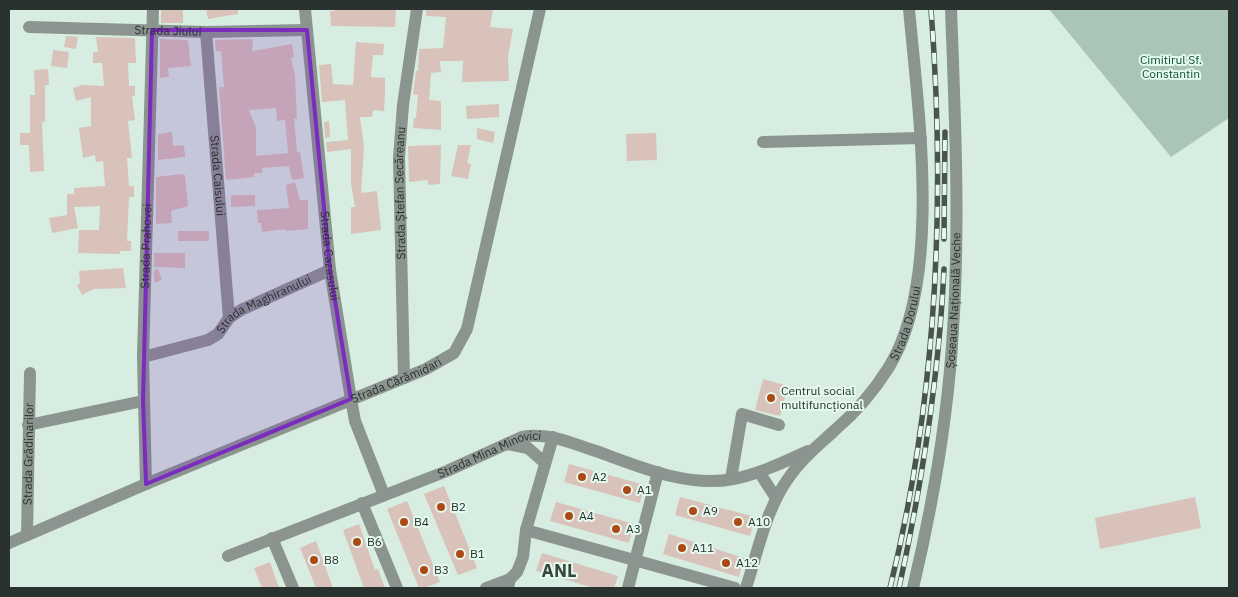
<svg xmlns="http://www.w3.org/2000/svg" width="1238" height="597" viewBox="0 0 1238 597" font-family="'IBM Plex Sans',sans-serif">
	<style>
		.green { fill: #aac4b7 }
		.building { fill: #d8c2b9; fill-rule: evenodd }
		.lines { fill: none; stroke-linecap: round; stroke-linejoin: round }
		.minor { stroke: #8b948f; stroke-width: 12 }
		.rail-casing { stroke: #49544f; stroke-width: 5.5 }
		.rail { stroke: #e4faef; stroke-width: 4; stroke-dasharray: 11; stroke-linecap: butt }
		.marked { fill: #7b2cbf; fill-opacity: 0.2; stroke: #7b2cbf; stroke-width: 4; stroke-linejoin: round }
		.poi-dot { fill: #ad4915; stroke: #e4faef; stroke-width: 2 }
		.labels { text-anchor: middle; stroke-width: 4; stroke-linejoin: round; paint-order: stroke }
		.street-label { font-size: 12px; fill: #29322e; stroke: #e4faef }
		.park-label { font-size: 12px; fill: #114e38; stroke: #e4faef }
		.poi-label { font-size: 12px; fill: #29322e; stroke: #e4faef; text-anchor: start }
		.district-label { font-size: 18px; font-weight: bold; fill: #35483f; stroke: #e4faef }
	</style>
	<rect width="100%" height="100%" fill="#d7ede2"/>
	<path class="green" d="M1049,9H1229V118L1171,157Z"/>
	<g class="building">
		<rect x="161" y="9" width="22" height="14"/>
		<path d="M206,9H238V14L208,19Z"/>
		<path d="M334,9H396L395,27L331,26L330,11H334Z"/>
		<path d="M426,9H493L490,27L513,29L508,57L509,81L462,82L463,61H440L441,72L431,73L429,100L441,101V130L413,128L414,118H416L418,95L413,94L416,71H418L419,49L443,48L446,17L426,16Z"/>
		<path d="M66,36L78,37L76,49L64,47Z"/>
		<path d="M96,37L135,38L136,63H128L129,86H135V96H132L135,120L128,121L132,158H127L129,186H134V197H129L127,241H131V251H120V254L78,253L79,230H99L100,206L74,207L78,228L52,233L49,218L67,215V194H74V188L105,186L103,161L96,162L95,155L83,158L79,128L91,126V97L76,101L73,88L82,85L104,86L102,63H93V52H98Z"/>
		<path d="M160,39L188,40L191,66L168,68L169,77L160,78Z"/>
		<path d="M253,39L252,51L292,44L294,57L291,58L295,75L297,119H294L297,152H300L304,178L292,180L289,166L262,168V173H254V177L226,180L219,87H224L221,51H216L215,40ZM276,108L277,121L285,120L288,153L256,156V128L249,110Z"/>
		<path d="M356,42L384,44L383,55H373L371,77L385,78V94L384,111L373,110L372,117H360L364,147L361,193L377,191L381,230L351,234V207H355L351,184V149L327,152L326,142L348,140L345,100L322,102L319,65L331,64L333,84L353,85Z"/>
		<path d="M53,50L69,52L67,68L51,66Z"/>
		<path d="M48,69L49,85H45V122H42L44,171L30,172L29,145H20V133H30V95H35L34,70Z"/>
		<path d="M499,104V117L467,119L466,106Z"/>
		<path d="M329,121L330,137L325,138L324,122Z"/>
		<path d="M477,128L495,132L493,143L477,139Z"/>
		<path d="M172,132L173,146L184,145L185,157L158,160V134Z"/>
		<path d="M656,133L657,160L627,161L626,134Z"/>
		<path d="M441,145L440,184L428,185V180L409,182L408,146Z"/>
		<path d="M458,145H471L467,163L471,164L468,179L451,176Z"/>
		<path d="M182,174L185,175L188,206L171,211L172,223L156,224V177Z"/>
		<path d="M295,182L300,200H308V229L286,231V229L262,232L261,223H258L257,210L289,208L286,185Z"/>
		<path d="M231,195H255V206L231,207Z"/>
		<rect x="178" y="231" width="31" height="10"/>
		<path d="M154,253H185V268L154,267Z"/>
		<path d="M123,268L126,288L94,289L82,295L77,285L80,283L79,271Z"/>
		<path d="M158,269L162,280L154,283V270Z"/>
		<path d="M763,379L788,386L780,416L755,410Z"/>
		<path d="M569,464L645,485L640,503L564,482Z"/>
		<path d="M444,486L477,568L458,575L424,494Z"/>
		<path d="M680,497L755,517L750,536L675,515Z"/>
		<path d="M1195,497L1201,528L1100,549L1095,518Z"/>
		<path d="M407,501L440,582L424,588H419L387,509Z"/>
		<path d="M556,502L634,524L629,543L550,521Z"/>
		<path d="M359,524L375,570L378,569L385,588H364L343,530Z"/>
		<path d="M669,534L744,558L739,577L663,554Z"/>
		<path d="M316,541L333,588H316L300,548Z"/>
		<path d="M542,553L618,576L614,588H594L536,571Z"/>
		<path d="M270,562L279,588H262L254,568Z"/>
	</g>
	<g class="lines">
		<g class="minor">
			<path id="s1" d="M305,9L330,270L351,399L355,421L384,495"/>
			<path id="s2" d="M29,27L206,32L307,30"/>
			<path id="s3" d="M206,32L229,318"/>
			<path d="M763,142L921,138"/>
			<path id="s4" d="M143,357L208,340L218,334L229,318L241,310L330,270"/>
			<path id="s5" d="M404,378L399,158L403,105L417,9"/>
			<path d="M28,425L143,401"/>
			<path d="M507,444L528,448L545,463"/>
			<path d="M759,472L776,498"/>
			<path d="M731,479L742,414L779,425"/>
			<path id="s6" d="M146,484L143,357L153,9"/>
			<path d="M362,503L397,588"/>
			<path d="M526,530L735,588"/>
			<path id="s7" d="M27,535L30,373"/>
			<path d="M272,538L293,588"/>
			<path id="s8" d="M9,543L146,484L426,369L454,353L467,329L540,9"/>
			<path id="s9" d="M228,556L447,471L522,437C548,432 571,443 596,451C638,466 687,488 733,479C759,474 784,462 808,451"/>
			<path d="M486,588L510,579"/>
			<path d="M508,588L510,579L517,572L523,557L526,530L553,437"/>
			<path d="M628,588L658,472"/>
			<path id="s10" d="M746,588C758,551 766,508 790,476C802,458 819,445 835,430C856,412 874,391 889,367C943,279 918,109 909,9"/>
			<path id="s11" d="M913,588C933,504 948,417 953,330C960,223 955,116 951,9"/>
		</g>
		<defs>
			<g id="rail">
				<path d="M944,239L945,132"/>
				<path d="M890,588C937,398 946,203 931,9"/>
				<path d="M899,588C922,483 939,377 944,269"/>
			</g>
		</defs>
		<use href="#rail" class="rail-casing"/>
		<use href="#rail" class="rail"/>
	</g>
	<path class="marked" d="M152,30H307L330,270L351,399L146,484L143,401Z"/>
	<g class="poi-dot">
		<circle cx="771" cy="398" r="5"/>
		<circle cx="582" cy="477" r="5"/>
		<circle cx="627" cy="490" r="5"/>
		<circle cx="441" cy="507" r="5"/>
		<circle cx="693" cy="511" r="5"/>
		<circle cx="569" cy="516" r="5"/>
		<circle cx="404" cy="522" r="5"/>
		<circle cx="738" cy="522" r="5"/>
		<circle cx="616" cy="529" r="5"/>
		<circle cx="357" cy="542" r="5"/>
		<circle cx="682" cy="548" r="5"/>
		<circle cx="460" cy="554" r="5"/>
		<circle cx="314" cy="560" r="5"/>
		<circle cx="726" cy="563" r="5"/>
		<circle cx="424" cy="570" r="5"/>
	</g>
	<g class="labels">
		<g class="street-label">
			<text dy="4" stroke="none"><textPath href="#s2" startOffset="139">Strada Jiului</textPath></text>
			<text dy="4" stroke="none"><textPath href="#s3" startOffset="144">Strada Caisului</textPath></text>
			<text dy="4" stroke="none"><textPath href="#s5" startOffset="185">Strada Ștefan Secăreanu</textPath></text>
			<text dy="4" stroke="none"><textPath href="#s6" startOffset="238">Strada Prahovei</textPath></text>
			<text dy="4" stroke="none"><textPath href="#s1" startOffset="248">Strada Cazasului</textPath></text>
			<text dy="4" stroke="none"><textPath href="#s11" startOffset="291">Șoseaua Națională Veche</textPath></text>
			<text dy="4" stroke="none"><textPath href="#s4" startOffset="135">Strada Maghiranului</textPath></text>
			<text dy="4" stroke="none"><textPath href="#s10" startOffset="316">Strada Dorului</textPath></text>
			<text dy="4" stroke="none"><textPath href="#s8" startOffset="420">Strada Cărămidari</textPath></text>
			<text dy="4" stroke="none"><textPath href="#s7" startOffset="81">Strada Grădinarilor</textPath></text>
			<text dy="4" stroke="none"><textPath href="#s9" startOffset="281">Strada Mina Minovici</textPath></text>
		</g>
		<g class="park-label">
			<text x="1171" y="64">Cimitirul Sf.<tspan x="1171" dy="14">Constantin</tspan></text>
		</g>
		<g class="poi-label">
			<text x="781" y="395">Centrul social<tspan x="781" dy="14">multifuncțional</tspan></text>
			<text x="592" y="481">A2</text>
			<text x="637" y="494">A1</text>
			<text x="451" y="511">B2</text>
			<text x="703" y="515">A9</text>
			<text x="579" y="520">A4</text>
			<text x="414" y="526">B4</text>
			<text x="748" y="526">A10</text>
			<text x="626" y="533">A3</text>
			<text x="367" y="546">B6</text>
			<text x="692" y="552">A11</text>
			<text x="470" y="558">B1</text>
			<text x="324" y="564">B8</text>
			<text x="736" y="567">A12</text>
			<text x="434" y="574">B3</text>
		</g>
		<g class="district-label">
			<text x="559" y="577">ANL</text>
		</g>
	</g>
	<rect width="1238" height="597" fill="none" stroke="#29322e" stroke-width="20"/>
</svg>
